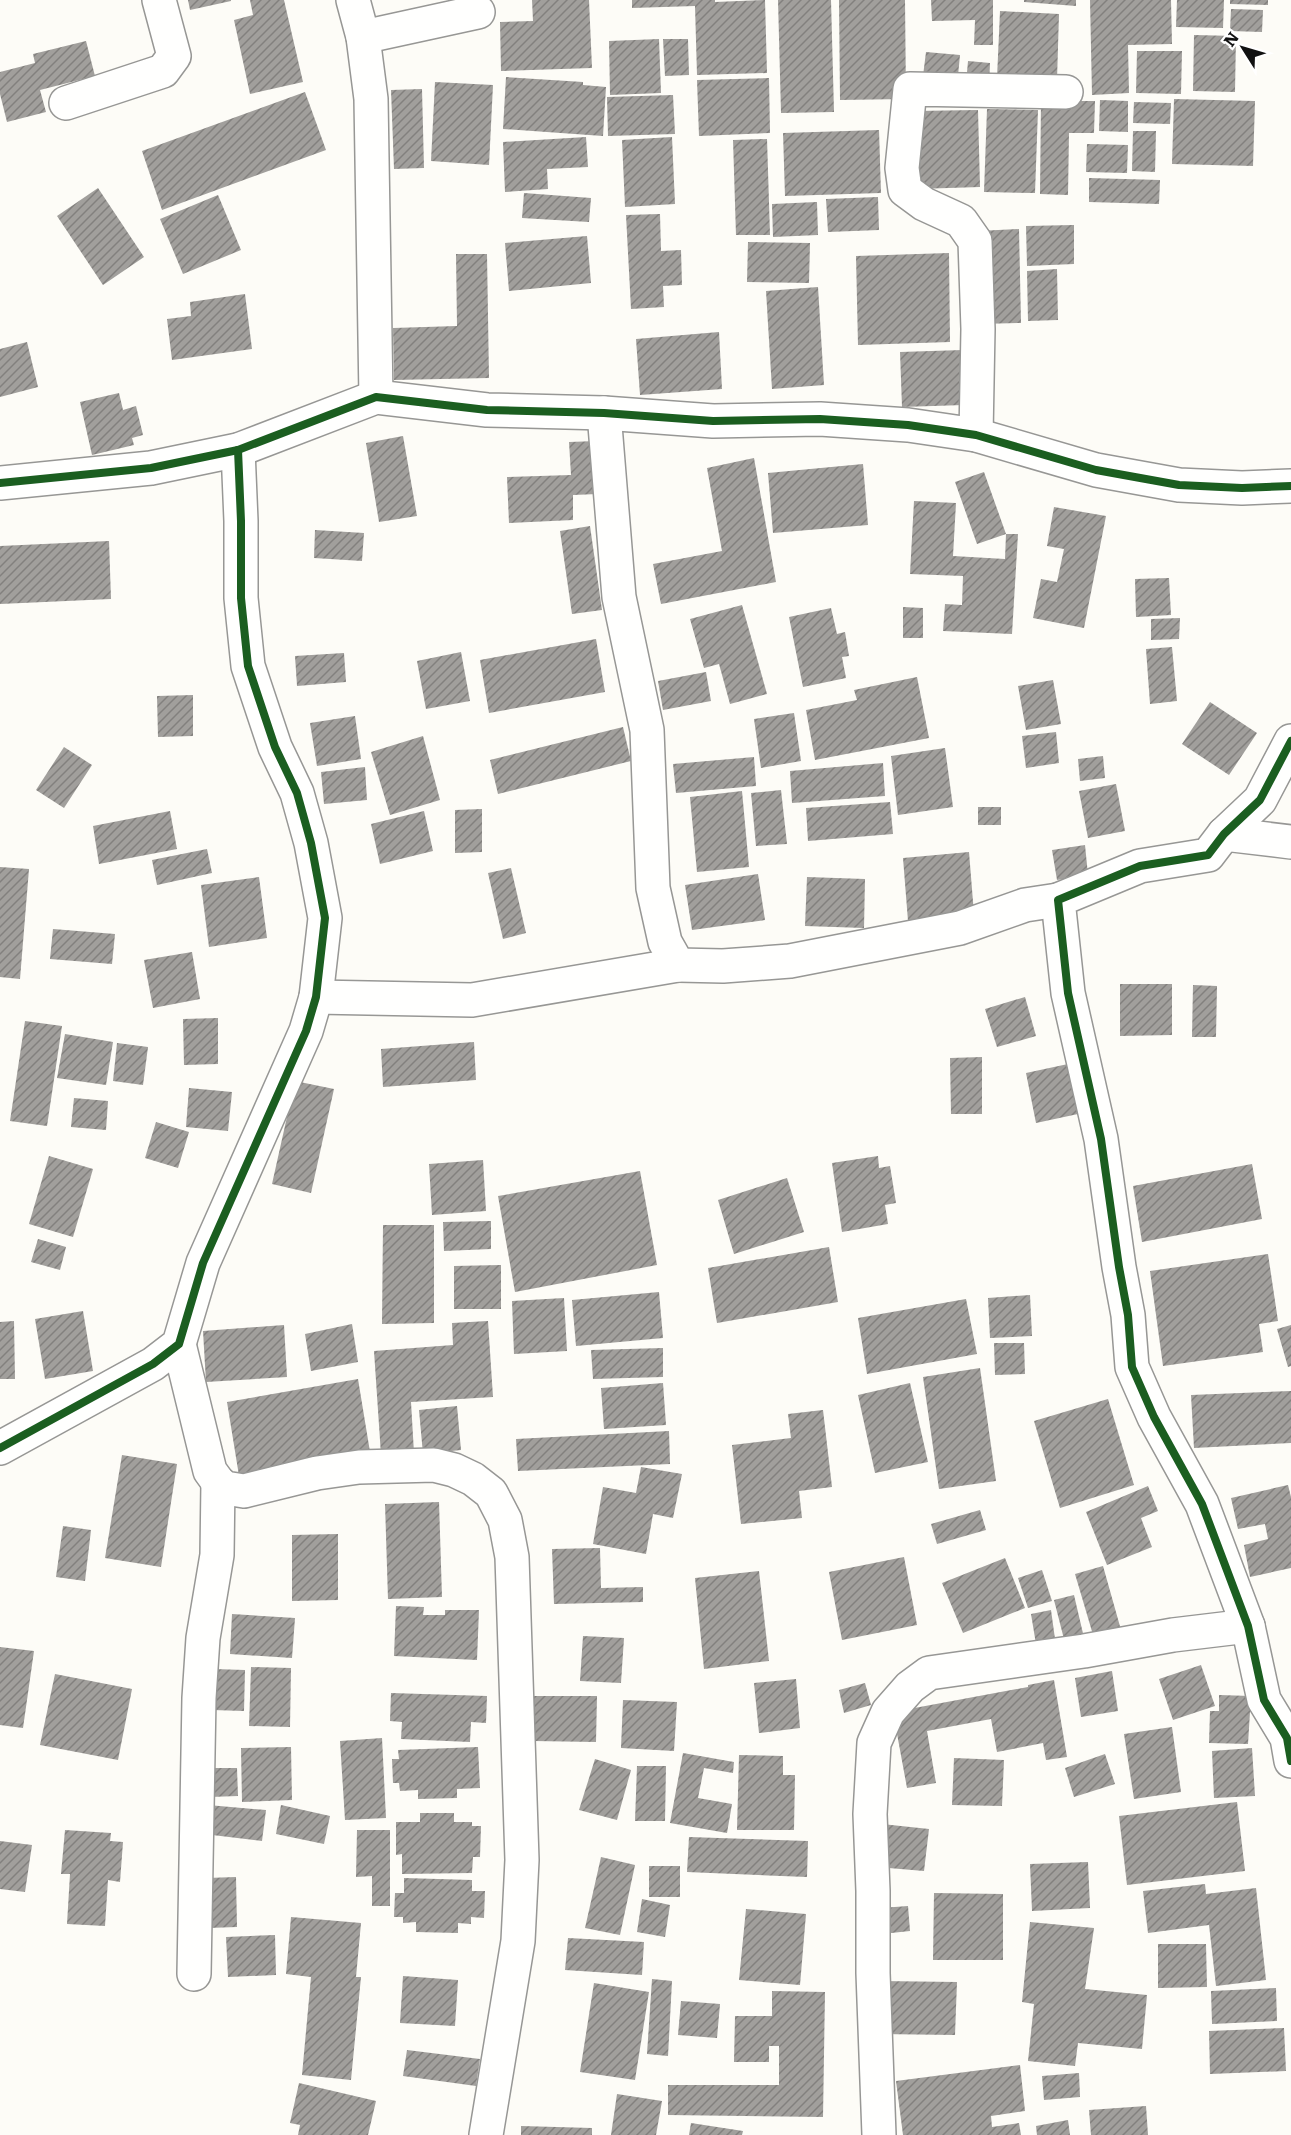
<svg xmlns="http://www.w3.org/2000/svg" width="1291" height="2135" viewBox="0 0 1291 2135" font-family="Literata,serif">
	<style>
		.building { fill: url(#building-hatch) }
		.lines { fill: none; stroke-linecap: round; stroke-linejoin: round }
		.minor-casing { stroke: #979795; stroke-width: 36 }
		.minor { stroke: #fffffe; stroke-width: 33 }
		.cycleway-casing { stroke: #fff; stroke-width: 11 }
		.cycleway { stroke: #1b5e20; stroke-width: 8 }
	</style>
	<defs>
		<pattern id="building-hatch" width="6" height="6" patternUnits="userSpaceOnUse" patternTransform="scale(1.5)"><rect width="6" height="6" fill="#a19f9c"/><path d="M-1 1l2-2M0 6l6-6M5 7l2-2" fill="none" stroke="#82807e"/></pattern>
	</defs>
	<rect width="100%" height="100%" fill="#fdfcf7"/>
	<g class="building">
		<path d="M188,0H231V1L190,10Z"/>
		<path d="M250,0H284L303,82L250,94L234,20L253,15Z"/>
		<path d="M532,0H589L592,68L501,71L500,22L533,21Z"/>
		<path d="M632,0H715V2L765,0L767,73L697,75L695,6L632,8Z"/>
		<path d="M778,0H831L834,112L781,113Z"/>
		<path d="M839,0H905L906,99L840,100Z"/>
		<path d="M931,0H993V45H974L975,20L932,21Z"/>
		<path d="M1024,0H1076V6L1024,2Z"/>
		<path d="M1090,0H1171L1172,44L1128,45L1129,93L1092,95Z"/>
		<path d="M1177,0H1224L1223,28L1176,27Z"/>
		<path d="M1230,0H1268V5L1230,4Z"/>
		<path d="M1231,9L1263,10L1262,32L1230,31Z"/>
		<path d="M1000,11L1059,14L1057,80L997,78Z"/>
		<path d="M1194,35L1236,36L1235,92L1193,91Z"/>
		<path d="M659,39L661,93L610,95L609,41Z"/>
		<path d="M663,39H688L689,75L665,76Z"/>
		<path d="M86,41L95,76L40,90L46,112L7,122L0,94V72L35,63L33,54Z"/>
		<path d="M1137,51H1182L1181,94L1136,93Z"/>
		<path d="M926,52L960,55L957,86L922,84Z"/>
		<path d="M968,61L990,63L989,86L966,84Z"/>
		<path d="M506,77L583,82V85L606,87L603,136L503,129Z"/>
		<path d="M769,78L770,133L699,136L697,80Z"/>
		<path d="M435,82L493,85L489,165L431,161Z"/>
		<path d="M422,89L424,168L394,169L391,90Z"/>
		<path d="M305,92L326,150L162,210L142,151Z"/>
		<path d="M673,95L675,134L608,136L607,97Z"/>
		<path d="M1174,99L1255,101L1253,166L1172,164Z"/>
		<path d="M1100,100L1128,101V132L1099,131Z"/>
		<path d="M1041,101H1095L1094,133H1069L1068,195L1040,194Z"/>
		<path d="M1134,102L1171,103L1170,124L1133,123Z"/>
		<path d="M987,109L1038,110L1035,193L984,192Z"/>
		<path d="M978,110L980,187L917,189L915,111Z"/>
		<path d="M879,130L881,193L785,196L783,133Z"/>
		<path d="M1133,131H1156L1155,172L1132,171Z"/>
		<path d="M586,137L588,167L547,169L548,189L505,192L503,142Z"/>
		<path d="M672,137L675,204L625,207L622,140Z"/>
		<path d="M767,139L770,235H736L733,140Z"/>
		<path d="M1087,144L1128,145L1127,173L1086,172Z"/>
		<path d="M1089,178L1160,180L1159,204L1089,202Z"/>
		<path d="M98,188L144,257L103,285L57,216Z"/>
		<path d="M524,193L591,198L589,222L522,218Z"/>
		<path d="M218,195L241,250L183,274L160,219Z"/>
		<path d="M878,197L879,230L828,232L826,199Z"/>
		<path d="M817,202L818,235L773,237L772,204Z"/>
		<path d="M660,214L661,251L681,250L682,285L663,286L664,307L631,309L626,215Z"/>
		<path d="M1074,225V264L1027,266L1026,226Z"/>
		<path d="M1019,229L1021,323L980,324L978,231Z"/>
		<path d="M587,236L591,283L509,291L505,243Z"/>
		<path d="M748,242L810,243L809,283L747,282Z"/>
		<path d="M949,253L950,342L858,345L856,256Z"/>
		<path d="M456,254H487L489,378L394,380L393,328L457,326Z"/>
		<path d="M1057,269L1058,320L1028,321L1027,271Z"/>
		<path d="M818,287L824,385L772,389L766,291Z"/>
		<path d="M245,294L252,349L172,360L167,319L191,316L190,302Z"/>
		<path d="M719,332L722,389L640,395L636,339Z"/>
		<path d="M27,342L38,387L0,397V349Z"/>
		<path d="M963,350L964,405L902,407L900,352Z"/>
		<path d="M119,393L123,410L136,406L143,435L132,438L134,445L92,455L80,402Z"/>
		<path d="M403,436L417,516L379,522L366,443Z"/>
		<path d="M597,441L598,494L573,495V520L509,523L507,477L571,475L569,442Z"/>
		<path d="M754,458L776,582L661,604L653,564L722,551L707,468Z"/>
		<path d="M863,464L868,525L773,533L768,473Z"/>
		<path d="M984,472L1006,534H1018L1012,634L943,631L945,604L962,605L963,576L910,574L914,501L956,503L953,556L1005,559L1006,534L977,544L955,482Z"/>
		<path d="M1054,507L1106,516L1084,628L1033,618L1041,579L1057,582L1064,549L1047,546Z"/>
		<path d="M590,526L602,610L572,614L560,531Z"/>
		<path d="M315,530L364,533L362,561L314,558Z"/>
		<path d="M109,541L111,599L0,604V546Z"/>
		<path d="M1169,578L1171,615L1136,617L1135,579Z"/>
		<path d="M742,605L767,694L730,704L719,664L704,668L690,619Z"/>
		<path d="M903,607L923,608V638H903Z"/>
		<path d="M831,608L837,634L845,632L849,656L842,657L846,678L803,687L789,617Z"/>
		<path d="M1180,618L1179,639L1151,640V619Z"/>
		<path d="M596,639L605,692L489,713L480,660Z"/>
		<path d="M1172,647L1177,701L1150,704L1146,649Z"/>
		<path d="M461,652L470,701L426,709L417,661Z"/>
		<path d="M344,653L346,682L297,686L295,656Z"/>
		<path d="M706,672L711,701L663,710L658,681Z"/>
		<path d="M917,677L929,738L815,760L806,710L857,700L854,690Z"/>
		<path d="M1053,680L1061,724L1026,730L1018,686Z"/>
		<path d="M193,695V736L158,737L157,696Z"/>
		<path d="M1210,702L1257,733L1229,775L1182,744Z"/>
		<path d="M794,713L801,761L761,768L754,719Z"/>
		<path d="M355,716L361,759L317,766L310,723Z"/>
		<path d="M623,727L631,761L498,794L490,760Z"/>
		<path d="M1056,732L1059,763L1026,768L1022,736Z"/>
		<path d="M423,736L440,800L390,815L371,752Z"/>
		<path d="M64,747L92,765L64,808L36,790Z"/>
		<path d="M945,748L953,807L898,815L891,756Z"/>
		<path d="M1103,756L1105,778L1080,781L1078,759Z"/>
		<path d="M754,757L756,786L676,793L673,764Z"/>
		<path d="M883,763L885,796L792,803L790,771Z"/>
		<path d="M365,767L367,800L324,804L321,772Z"/>
		<path d="M1116,784L1125,831L1088,838L1079,791Z"/>
		<path d="M781,790L787,844L756,846L751,793Z"/>
		<path d="M742,791L749,867L697,872L690,797Z"/>
		<path d="M890,802L893,834L808,841L806,808Z"/>
		<rect x="978" y="807" width="23" height="18"/>
		<path d="M482,809V852L455,853V810Z"/>
		<path d="M170,811L177,849L99,864L93,826Z"/>
		<path d="M424,811L433,851L380,864L371,824Z"/>
		<path d="M1085,845L1088,875L1057,880L1052,850Z"/>
		<path d="M207,849L212,873L157,885L152,860Z"/>
		<path d="M969,852L974,914L908,921L903,858Z"/>
		<path d="M0,867L29,869L20,979L0,977Z"/>
		<path d="M511,868L526,933L503,939L488,873Z"/>
		<path d="M758,874L765,920L692,930L685,885Z"/>
		<path d="M259,877L267,938L209,947L201,885Z"/>
		<path d="M807,877L865,879L864,928L805,926Z"/>
		<path d="M53,929L115,934L112,964L50,959Z"/>
		<path d="M192,952L200,999L153,1008L144,960Z"/>
		<path d="M1120,984H1172V1035L1120,1036Z"/>
		<path d="M1193,985L1217,986L1216,1037H1192Z"/>
		<path d="M1025,997L1036,1036L997,1047L985,1009Z"/>
		<path d="M218,1018V1064L184,1065L183,1019Z"/>
		<path d="M25,1021L62,1026L47,1126L10,1121Z"/>
		<path d="M65,1034L113,1042L106,1085L57,1078Z"/>
		<path d="M474,1042L476,1080L383,1087L381,1049Z"/>
		<path d="M117,1043L148,1047L143,1085L113,1081Z"/>
		<path d="M982,1057V1114H951L950,1058Z"/>
		<path d="M1068,1064L1078,1114L1036,1123L1026,1073Z"/>
		<path d="M295,1081L334,1089L311,1193L272,1184Z"/>
		<path d="M189,1088L232,1092L228,1131L186,1127Z"/>
		<path d="M74,1098L108,1101L106,1130L71,1127Z"/>
		<path d="M156,1122L189,1132L178,1168L145,1158Z"/>
		<path d="M49,1156L93,1169L73,1237L29,1224Z"/>
		<path d="M878,1156L879,1168L890,1166L896,1203L885,1205L888,1224L842,1232L832,1163Z"/>
		<path d="M483,1160L486,1211L432,1215L429,1164Z"/>
		<path d="M1252,1164L1262,1219L1142,1242L1133,1186Z"/>
		<path d="M640,1171L657,1265L515,1292L498,1196Z"/>
		<path d="M787,1178L804,1232L734,1254L718,1200Z"/>
		<path d="M491,1221V1249L444,1251L443,1222Z"/>
		<path d="M383,1225H434V1323L382,1324Z"/>
		<path d="M38,1239L66,1247L60,1270L31,1262Z"/>
		<path d="M829,1247L838,1302L717,1323L708,1268Z"/>
		<path d="M1268,1254L1278,1321L1259,1324L1263,1352L1163,1366L1150,1271Z"/>
		<path d="M501,1265V1309H454V1266Z"/>
		<path d="M659,1292L663,1338L576,1346L572,1300Z"/>
		<path d="M1030,1295L1032,1336L990,1338L988,1298Z"/>
		<path d="M564,1298L567,1351L514,1354L512,1301Z"/>
		<path d="M966,1299L977,1354L867,1374L858,1318Z"/>
		<path d="M83,1311L93,1371L45,1379L35,1319Z"/>
		<path d="M14,1321L15,1379H0V1322Z"/>
		<path d="M488,1321L493,1397L411,1402L414,1453L381,1455L374,1351L453,1345L452,1323Z"/>
		<path d="M352,1324L358,1362L311,1371L305,1334Z"/>
		<path d="M284,1325L287,1377L206,1382L203,1331Z"/>
		<path d="M1291,1325V1366L1288,1367L1277,1329Z"/>
		<path d="M994,1343H1024L1025,1374L995,1375Z"/>
		<path d="M663,1348V1377L593,1379L591,1350Z"/>
		<path d="M980,1368L996,1481L939,1489L923,1377Z"/>
		<path d="M358,1379L371,1458L240,1482L227,1402Z"/>
		<path d="M663,1383L666,1425L604,1429L601,1388Z"/>
		<path d="M910,1383L928,1462L875,1473L858,1395Z"/>
		<path d="M1291,1391V1443L1194,1448L1191,1395Z"/>
		<path d="M1108,1399L1134,1485L1060,1508L1034,1421Z"/>
		<path d="M457,1406L461,1450L423,1454L419,1410Z"/>
		<path d="M823,1410L832,1487L799,1491L802,1518L741,1524L732,1445L791,1438L788,1414Z"/>
		<path d="M669,1431L670,1464L518,1471L516,1439Z"/>
		<path d="M122,1455L177,1464L161,1567L105,1558Z"/>
		<path d="M641,1467L682,1474L673,1518L653,1514L646,1554L593,1544L603,1487L636,1493Z"/>
		<path d="M1288,1485L1291,1497V1568L1250,1577L1244,1545L1268,1539L1265,1524L1238,1529L1231,1498Z"/>
		<path d="M1148,1486L1158,1511L1141,1518L1152,1547L1107,1565L1086,1512Z"/>
		<path d="M439,1502L442,1597L388,1599L385,1504Z"/>
		<path d="M980,1510L986,1530L937,1544L931,1524Z"/>
		<path d="M63,1526L91,1530L85,1581L56,1577Z"/>
		<path d="M338,1534V1600L292,1601V1535Z"/>
		<path d="M600,1548L601,1588L643,1587V1602L554,1604L552,1549Z"/>
		<path d="M904,1557L917,1625L842,1640L829,1572Z"/>
		<path d="M1005,1558L1025,1608L963,1633L942,1583Z"/>
		<path d="M1103,1566L1123,1637L1096,1645L1075,1574Z"/>
		<path d="M1042,1570L1052,1601L1028,1608L1018,1578Z"/>
		<path d="M759,1571L769,1661L704,1669L695,1578Z"/>
		<path d="M1074,1595L1085,1642L1066,1647L1054,1600Z"/>
		<path d="M396,1606L424,1607L423,1615H445V1610H479L477,1660L394,1656Z"/>
		<path d="M1051,1610L1056,1646L1037,1650L1031,1614Z"/>
		<path d="M232,1614L295,1618L292,1658L230,1654Z"/>
		<path d="M583,1636L624,1638L621,1683L580,1681Z"/>
		<path d="M0,1647L34,1651L23,1728L0,1725Z"/>
		<path d="M1201,1665L1215,1706L1173,1720L1159,1679Z"/>
		<path d="M251,1667L291,1668L290,1727L249,1726Z"/>
		<path d="M214,1669L245,1670L244,1711L212,1710Z"/>
		<path d="M1112,1671L1118,1711L1081,1717L1075,1678Z"/>
		<path d="M55,1674L132,1689L118,1760L40,1745Z"/>
		<path d="M796,1679L800,1728L759,1733L754,1683Z"/>
		<path d="M1054,1680L1067,1757L1046,1760L1043,1743L997,1752L991,1719L927,1731L936,1783L907,1788L893,1712L1028,1687V1685Z"/>
		<path d="M865,1683L871,1705L844,1713L839,1690Z"/>
		<path d="M391,1693L487,1696L486,1723L471,1722L470,1742L401,1739L402,1722L390,1721Z"/>
		<path d="M1219,1695L1251,1696L1248,1744L1209,1743L1210,1711H1219Z"/>
		<path d="M533,1696H597L596,1742L533,1741Z"/>
		<path d="M623,1700L677,1702L674,1751L621,1748Z"/>
		<path d="M1172,1727L1181,1792L1134,1799L1124,1734Z"/>
		<path d="M382,1738L386,1818L345,1820L340,1741Z"/>
		<path d="M291,1747L292,1800L242,1802L241,1748Z"/>
		<path d="M478,1747L480,1788L457,1789V1798L418,1799V1790L400,1791L399,1783H393L392,1759H399L398,1750Z"/>
		<path d="M1252,1748L1255,1796L1214,1798L1212,1751Z"/>
		<path d="M683,1753L734,1762L733,1773L704,1768L698,1798L732,1804L727,1833L670,1823Z"/>
		<path d="M1105,1754L1115,1784L1074,1797L1065,1768Z"/>
		<path d="M739,1755L783,1756V1775H795L794,1830H737Z"/>
		<path d="M954,1758L1004,1760L1002,1806L952,1805Z"/>
		<path d="M595,1759L631,1770L617,1820L579,1810Z"/>
		<path d="M637,1766H666L665,1821H635Z"/>
		<path d="M210,1768H237L238,1796L210,1797Z"/>
		<path d="M1237,1802L1245,1871L1127,1885L1119,1816Z"/>
		<path d="M208,1805L266,1810L262,1841L204,1834Z"/>
		<path d="M281,1805L330,1816L324,1844L276,1834Z"/>
		<path d="M420,1813H454V1822H472V1826H481L480,1857H473L472,1873L402,1874V1854L396,1855V1822H420Z"/>
		<path d="M882,1824L929,1829L924,1871L877,1867Z"/>
		<path d="M65,1830L111,1833L110,1841L123,1842L120,1882L108,1880L105,1926L67,1924L70,1874H61Z"/>
		<path d="M357,1830H390V1906H372V1876L356,1877Z"/>
		<path d="M689,1837L808,1841L807,1877L687,1872Z"/>
		<path d="M0,1841L32,1845L25,1892L0,1889Z"/>
		<path d="M601,1857L635,1865L620,1935L585,1928Z"/>
		<path d="M1088,1862L1090,1908L1032,1911L1030,1864Z"/>
		<rect x="649" y="1866" width="31" height="31"/>
		<path d="M236,1877L237,1927L208,1928L206,1878Z"/>
		<path d="M404,1878L472,1880V1891H485L484,1918L471,1917V1924L458,1923V1933L416,1932V1922L403,1923V1917H394L395,1893H404Z"/>
		<path d="M1205,1884L1206,1894L1256,1888L1266,1980L1216,1986L1209,1925L1148,1933L1143,1891Z"/>
		<path d="M934,1893L1003,1894V1960H933Z"/>
		<path d="M642,1899L670,1905L665,1937L637,1932Z"/>
		<path d="M908,1906L910,1931L882,1934L881,1908Z"/>
		<path d="M746,1909L806,1914L800,1985L739,1980Z"/>
		<path d="M291,1917L361,1923L356,1977H361L351,2080L302,2075L311,1977L286,1974Z"/>
		<path d="M1030,1922L1094,1928L1085,1989L1147,1995L1142,2049L1078,2043L1075,2066L1028,2061L1034,2004L1022,2002Z"/>
		<path d="M275,1935L276,1975L228,1977L226,1937Z"/>
		<path d="M568,1938L644,1942L642,1975L565,1970Z"/>
		<path d="M1158,1944H1206L1207,1987L1158,1988Z"/>
		<path d="M403,1976L458,1980L455,2026L400,2023Z"/>
		<path d="M652,1979L672,1981L668,2056L647,2054Z"/>
		<path d="M880,1981L957,1982L955,2035L878,2034Z"/>
		<path d="M594,1983L649,1992L635,2080L580,2072Z"/>
		<path d="M1276,1988L1277,2021L1212,2024L1211,1991Z"/>
		<path d="M772,1991L825,1992L823,2117L668,2115V2085H779V2046H769V2062H734L735,2016H772Z"/>
		<path d="M681,2001L720,2004L717,2038L678,2035Z"/>
		<path d="M1284,2028L1286,2071L1210,2074L1209,2031Z"/>
		<path d="M407,2050L480,2059L476,2086L403,2076Z"/>
		<path d="M1020,2065L1025,2111L991,2116L992,2127L1019,2123L1021,2135H903L896,2081Z"/>
		<path d="M1079,2073L1080,2097L1044,2100L1042,2076Z"/>
		<path d="M299,2083L376,2101L368,2135H298L300,2125L290,2123Z"/>
		<path d="M617,2094L662,2101L656,2135H611Z"/>
		<path d="M1146,2106L1148,2135H1091L1089,2110Z"/>
		<path d="M1068,2120L1070,2135H1037L1036,2126Z"/>
		<path d="M691,2123L743,2131L742,2135H689Z"/>
		<path d="M521,2126L592,2128V2135H521Z"/>
	</g>
	<g class="lines">
		<defs>
			<g id="minor">
				<path d="M353,0L363,37L371,99L376,397"/>
				<path d="M363,37L478,12"/>
				<path d="M66,103L163,71L174,56L159,0"/>
				<path d="M604,413L619,597L647,730L653,888L665,942L678,965L723,966L790,961L960,928L1025,905L1058,900"/>
				<path d="M976,435L978,329L975,241L961,221L924,204L905,190L902,168L910,89L1066,92"/>
				<path d="M0,483L151,468L238,450L376,397L487,410L604,413L713,421L820,419L908,425L976,435L1096,470L1179,485L1242,488L1291,486"/>
				<path d="M1291,741L1260,800L1224,834L1208,855L1140,866L1058,900L1068,993L1101,1139L1119,1267L1128,1315L1132,1367L1154,1417L1202,1504L1248,1626L1264,1700L1287,1738L1291,1761"/>
				<path d="M1224,834L1291,842"/>
				<path d="M316,997L472,1000L678,965"/>
				<path d="M179,1344L210,1471L218,1482L225,1488L244,1491L317,1473L359,1467L434,1465L454,1470L473,1479L491,1493L505,1520L512,1557L522,1860L518,1941L486,2135"/>
				<path d="M0,1448L153,1364L179,1344L203,1263L306,1031L316,997L325,918L311,843L297,793L275,747L248,666L241,598V521L238,450"/>
				<path d="M194,1974L199,1698L203,1638L217,1555L218,1482"/>
				<path d="M879,2135L873,1973V1891L870,1814L874,1743L888,1712L910,1687L929,1673L1084,1651L1173,1635L1248,1626"/>
			</g>
		</defs>
		<use href="#minor" class="minor-casing"/>
		<use href="#minor" class="minor"/>
		<defs>
			<g id="cycleway">
				<path d="M0,483L151,468L238,450L376,397L487,410L604,413L713,421L820,419L908,425L976,435L1096,470L1179,485L1242,488L1291,486"/>
				<path d="M1291,741L1260,800L1224,834L1208,855L1140,866L1058,900L1068,993L1101,1139L1119,1267L1128,1315L1132,1367L1154,1417L1202,1504L1248,1626L1264,1700L1287,1738L1291,1761"/>
				<path d="M0,1448L153,1364L179,1344L203,1263L306,1031L316,997L325,918L311,843L297,793L275,747L248,666L241,598V521L238,450"/>
			</g>
		</defs>
		<use href="#cycleway" class="cycleway-casing"/>
		<use href="#cycleway" class="cycleway"/>
	</g>
	<g transform="translate(1243 48) rotate(307)" stroke="#ffffff" stroke-width="4.5" paint-order="stroke">
	<path d="M0-4.5L10 22L0 15L-10 22Z" fill="#111111"/>
	<text y="-9" font-size="16" font-weight="bold" text-anchor="middle" fill="#111111">N</text>
	</g>
</svg>
